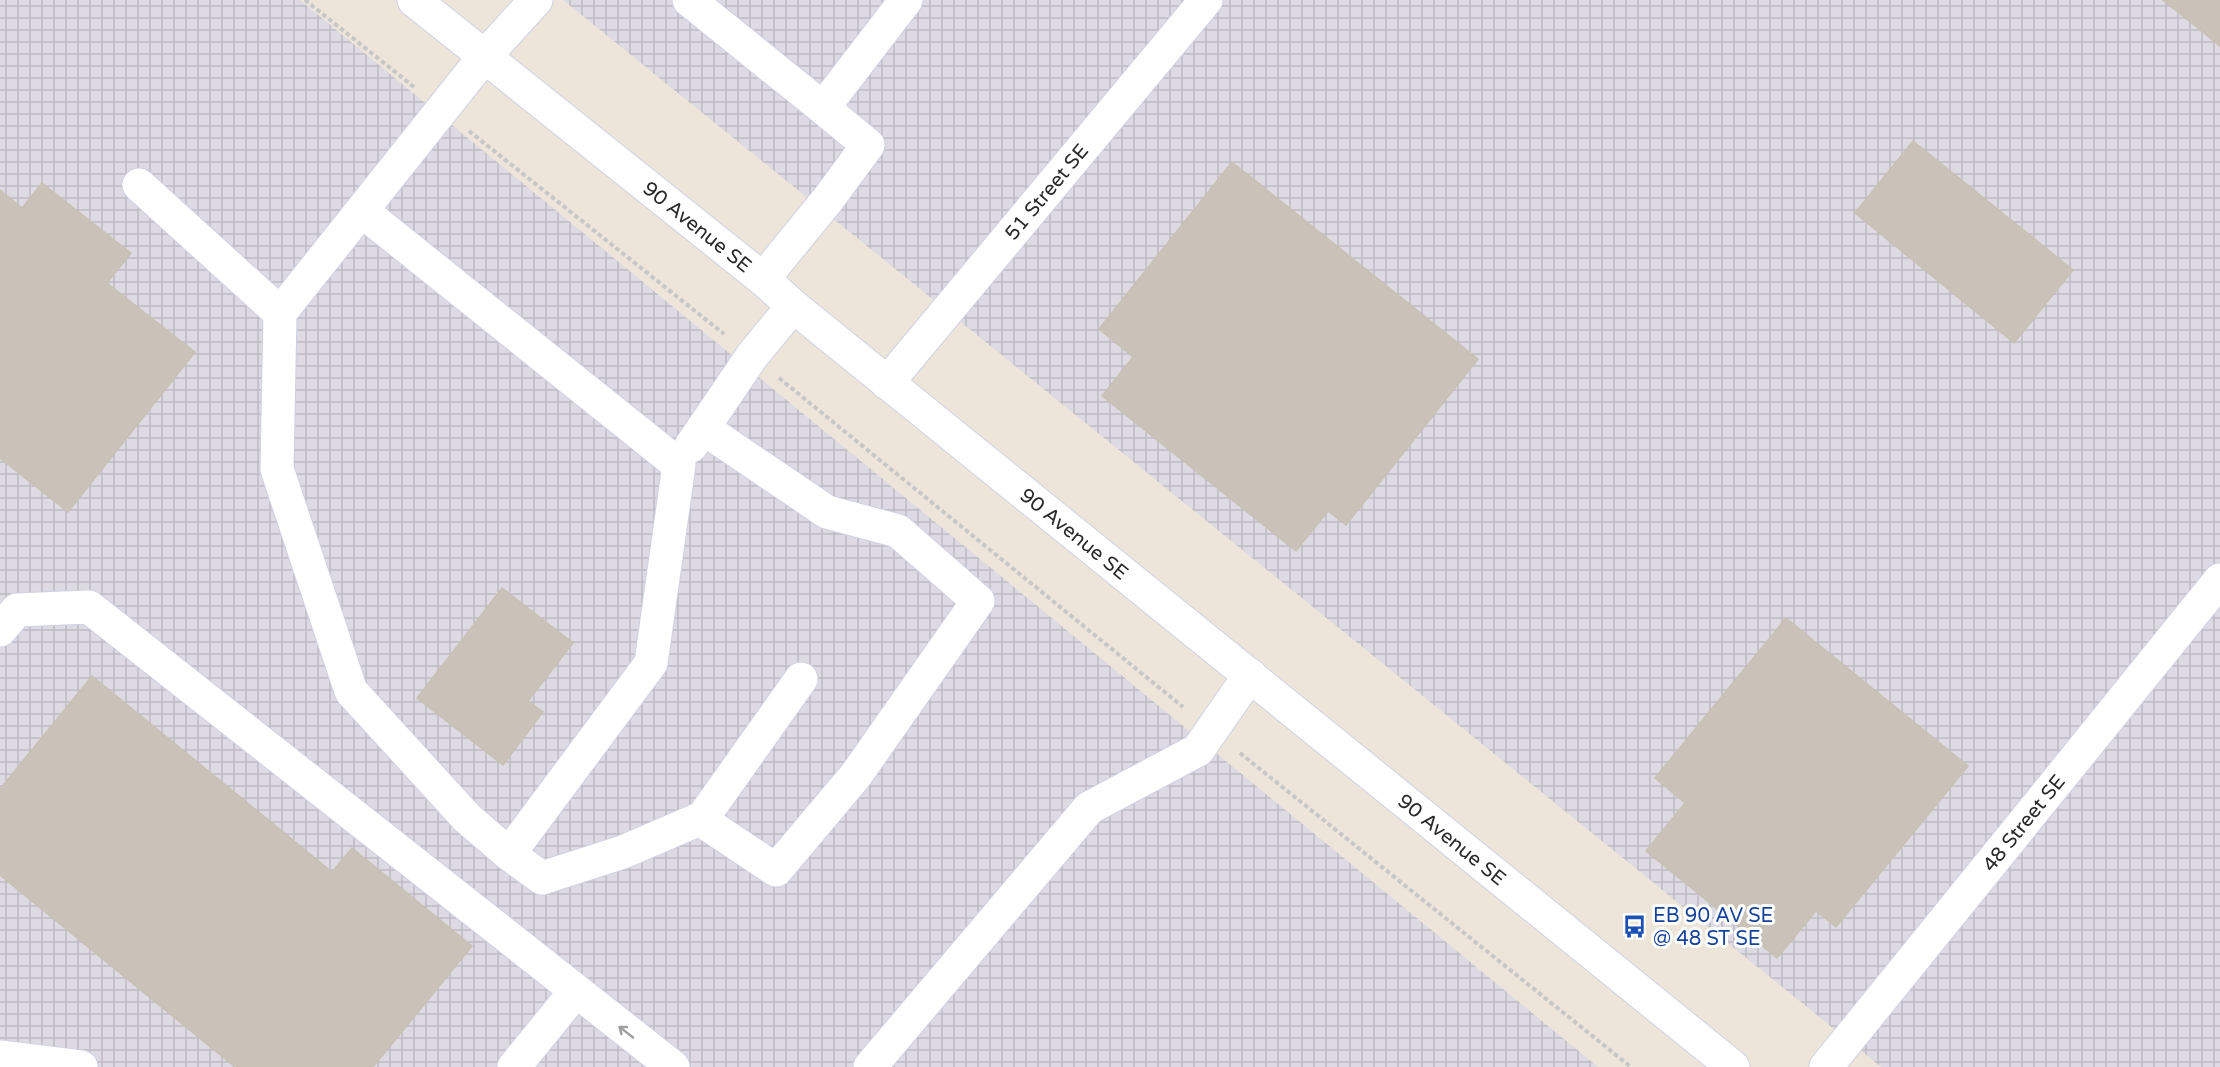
<svg xmlns="http://www.w3.org/2000/svg" width="2220" height="1067" viewBox="0 0 2220 1067" font-family="'Varela Round',sans-serif">
	<style>
		.industrial { fill: url(#industrial-grid) }
		.building { fill: #c8c2b9; stroke: #c8c1b3; stroke-width: 1.5 }
		.lines { fill: none; stroke-linecap: round; stroke-linejoin: round }
		.minor-casing { stroke: #ced2e3; stroke-width: 35 }
		.path { stroke: #c7c7c7; stroke-width: 4; stroke-dasharray: 4.5 3; stroke-linecap: butt }
		.minor { stroke: #fff; stroke-width: 33 }
		.oneway { stroke: #9f9f9f }
		.labels { text-anchor: middle; stroke-width: 6; stroke-linejoin: round; paint-order: stroke }
		.street-label { font-size: 20px; fill: #292929; stroke: #fff }
		.transit-label { font-size: 20px; fill: #164399; stroke: #fff; text-anchor: start }
	</style>
	<defs>
		<pattern id="industrial-grid" width="8" height="8" patternUnits="userSpaceOnUse" patternTransform="scale(1.5)"><rect width="8" height="8" fill="#dddae4"/><path d="M0 4h8M4 0v8" fill="none" stroke="#bebbc4"/></pattern>
	</defs>
	<rect width="100%" height="100%" fill="#ede5d9"/>
	<g class="industrial">
		<path d="M0,0H300L1598,1067H0Z"/>
		<path d="M563,0H2220V1067H1881Z"/>
	</g>
	<g class="building">
		<path d="M2163,0H2220V46Z"/>
		<path d="M1913,141L2073,270L2014,343L1855,213Z"/>
		<path d="M1232,162L1478,359L1346,525L1328,511L1296,551L1102,396L1133,357L1099,329Z"/>
		<path d="M42,183L131,253L107,283L195,352L68,512L0,458V190L22,208Z"/>
		<path d="M502,588L573,643L528,701L543,712L503,765L417,698Z"/>
		<path d="M1786,618L1968,766L1836,927L1816,911L1777,958L1646,851L1685,803L1655,778Z"/>
		<path d="M92,676L332,872L352,848L472,946L373,1067H235L0,875V789Z"/>
	</g>
	<g class="lines">
		<defs>
			<g id="minor">
				<path id="s1" d="M414,0L763,279L793,306L1733,1067"/>
				<path d="M689,0L823,108L906,0"/>
				<path d="M139,185L280,313"/>
				<path d="M362,211L679,465L651,663L509,854L467,818L351,691L277,469L280,313L484,57L536,0"/>
				<path d="M763,279L829,198L868,145L823,108"/>
				<path id="s2" d="M887,383L1206,0"/>
				<path d="M703,428L827,512L898,531L978,601L856,775L776,870L701,820L801,679"/>
				<path d="M691,446L752,356L793,306"/>
				<path d="M0,630L17,610L89,607L673,1067"/>
				<path d="M509,854L542,878L623,852L702,818"/>
				<path d="M0,1057L81,1067"/>
				<path d="M514,1067L575,992"/>
				<path d="M870,1067L1089,808L1198,750L1250,675"/>
				<path id="s3" d="M1826,1067L2220,580"/>
			</g>
		</defs>
		<use href="#minor" class="minor-casing"/>
		<g class="path">
			<path d="M305,0L414,87"/>
			<path d="M469,131L724,334"/>
			<path d="M779,378L1183,707"/>
			<path d="M1240,753L1631,1067"/>
		</g>
		<use href="#minor" class="minor"/>
	</g>
	<defs><path id="oneway-shaft" d="M-6 0H5M1.5-3L5.5 0L1.5 3" fill="none" stroke-width="1.6" stroke-linecap="round" stroke-linejoin="round" transform="scale(1.5)"/></defs>
	<use class="oneway" href="#oneway-shaft" transform="translate(626 1032) rotate(-142)"/>
	<defs>
		<symbol id="bus-bare" viewBox="-9 -9 18 18"><path d="M-5-6H5V4H4V6H2V4H-2V6H-4V4H-5ZM-3.5-4V0h7V-4ZM-3.5 1.2v1.5H-2V1.2ZM2 1.2v1.5H3.5V1.2Z" fill="#1a4fb4" stroke="#fff" stroke-width="2.5" paint-order="stroke"/></symbol>
	</defs>
	<g fill-rule="evenodd">
		<use href="#bus-bare" x="1618" y="910" width="33" height="33"/>
	</g>
	<g class="labels">
		<g class="street-label">
			<text dy="7" stroke="none"><textPath href="#s2" startOffset="249">51 Street SE</textPath></text>
			<text dy="7" stroke="none"><textPath href="#s1" startOffset="363">90 Avenue SE</textPath></text>
			<text dy="7" stroke="none"><textPath href="#s1" startOffset="849">90 Avenue SE</textPath></text>
			<text dy="7" stroke="none"><textPath href="#s3" startOffset="314">48 Street SE</textPath></text>
			<text dy="7" stroke="none"><textPath href="#s1" startOffset="1335">90 Avenue SE</textPath></text>
		</g>
		<g class="transit-label">
			<text x="1653" y="922">EB 90 AV SE<tspan x="1653" dy="23">@ 48 ST SE</tspan></text>
		</g>
	</g>
</svg>
